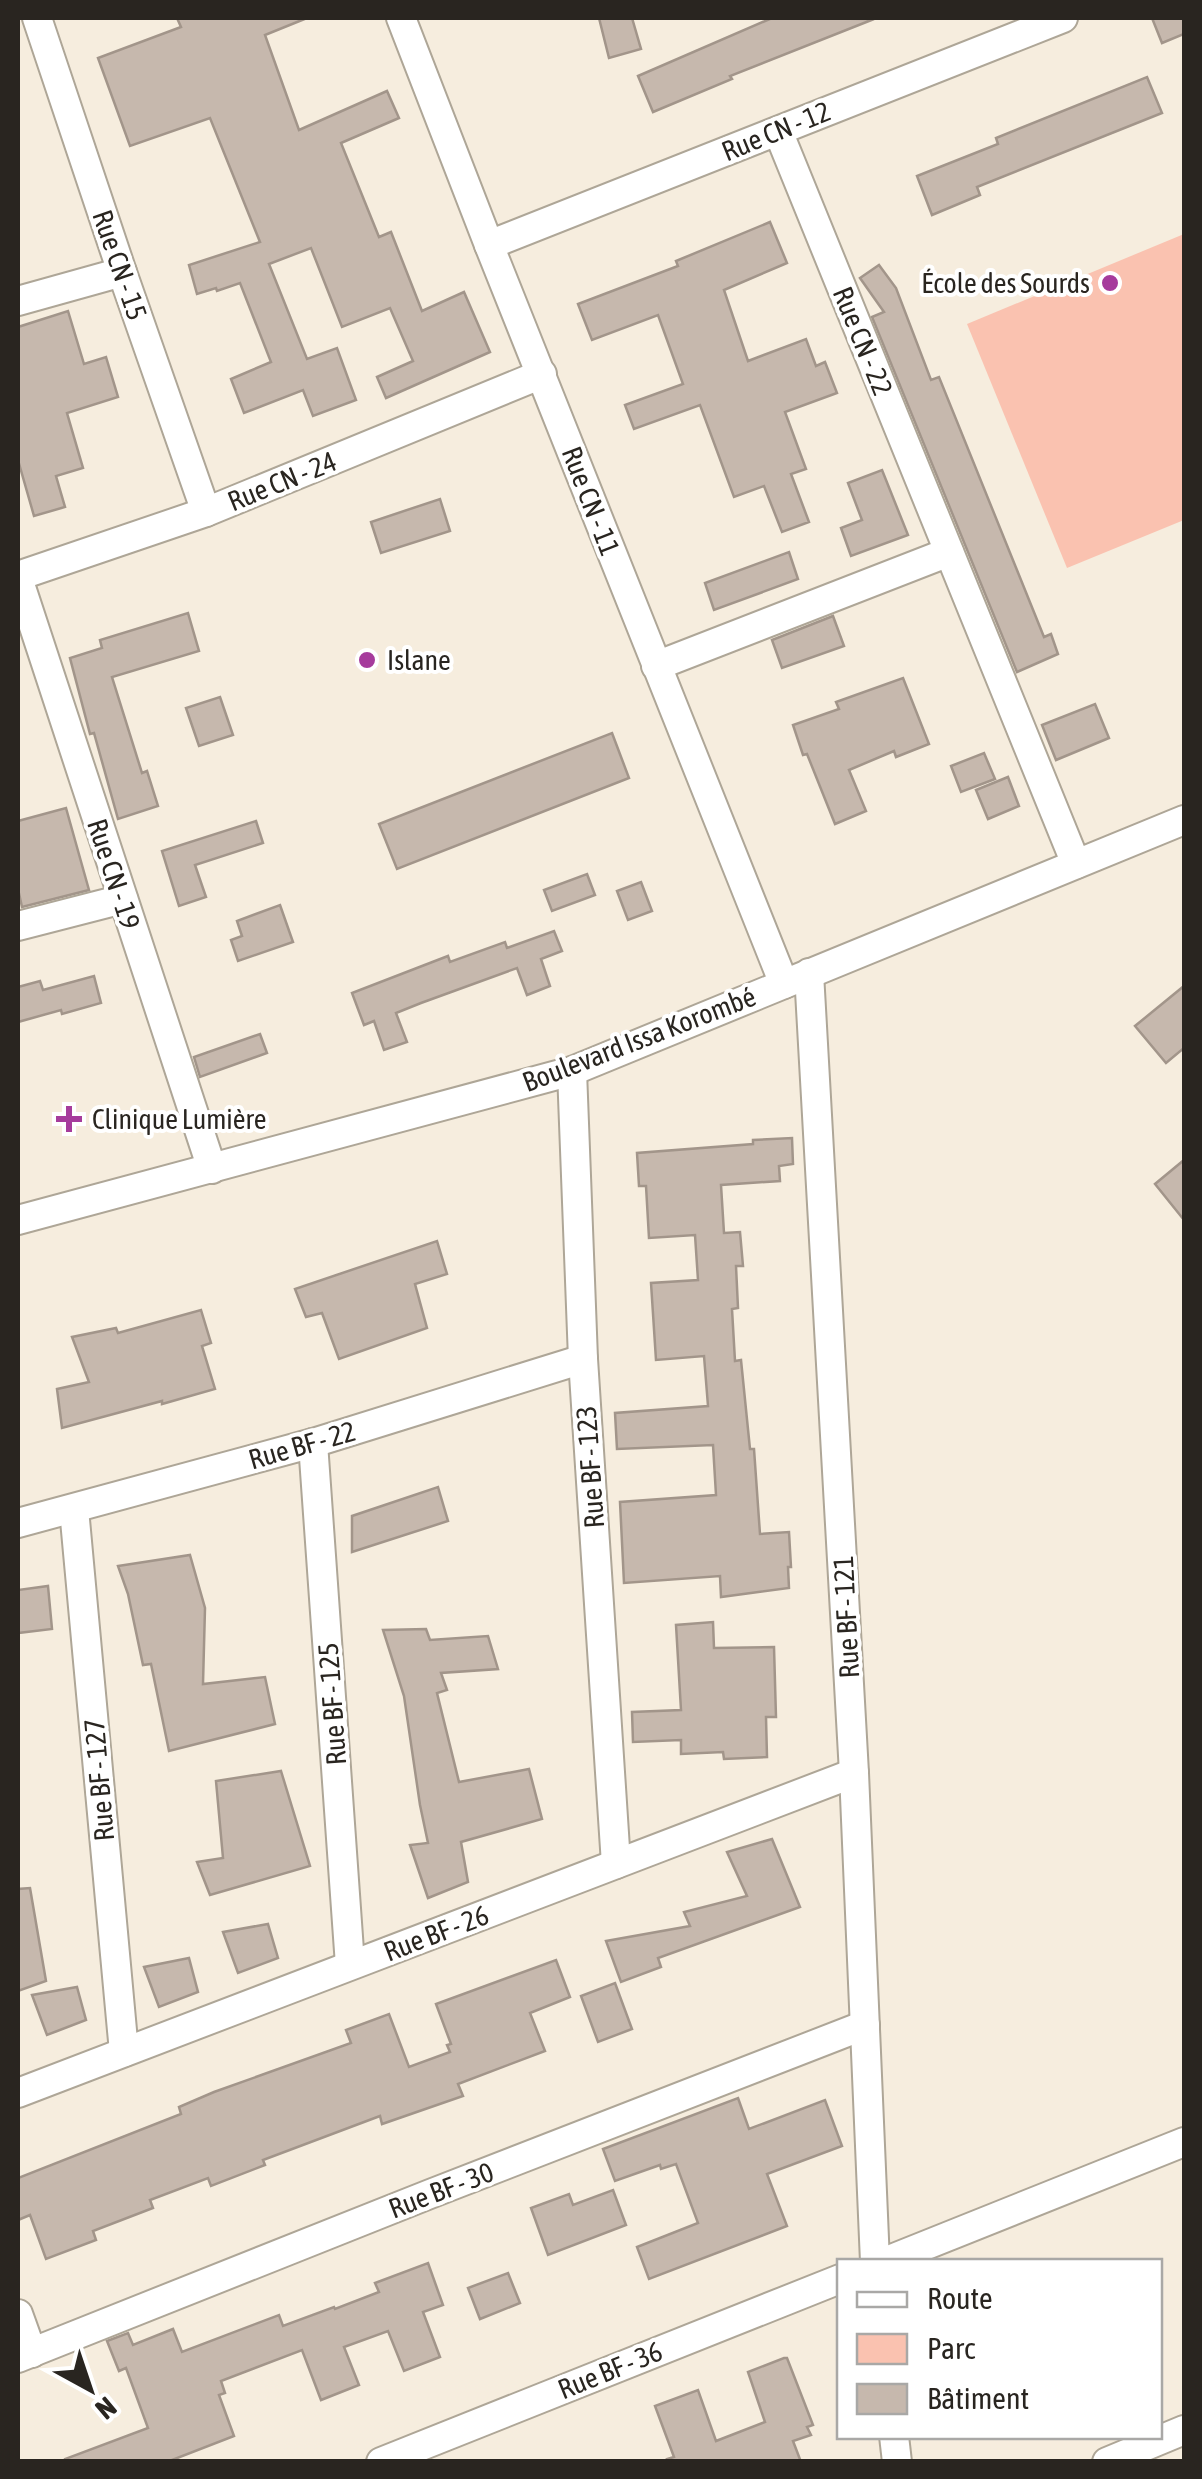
<svg xmlns="http://www.w3.org/2000/svg" width="1202" height="2479" viewBox="0 0 1202 2479" font-family="'Asap Condensed',sans-serif">
	<style>
		.green { fill: #fac2b0 }
		.building { fill: #c6b8ad; stroke: #a2958a; stroke-width: 2.5 }
		.lines { fill: none; stroke-linecap: round; stroke-linejoin: round }
		.minor-casing { stroke: #aea697; stroke-width: 32 }
		.minor { stroke: #fff; stroke-width: 28 }
		.poi-dot { fill: #a63b9c; stroke: #fff; stroke-width: 4 }
		.labels { text-anchor: middle; stroke-width: 8; stroke-linejoin: round; paint-order: stroke }
		.street-label { font-size: 28px; fill: #292520; stroke: #fff }
		.poi-label { font-size: 28px; fill: #292520; stroke: #fff; text-anchor: start }
	</style>
	<rect width="100%" height="100%" fill="#f6edde"/>
	<path class="green" d="M1184,234V520L1067,568L967,324Z"/>
	<g class="building">
		<path d="M177,18H307L265,35L299,130L387,91L399,118L341,143L379,237L391,232L422,311L464,292L490,352L386,398L377,377L413,361L390,308L342,327L311,248L269,264L307,359L337,348L356,400L313,416L303,390L244,413L231,379L271,362L240,283L217,291L216,288L197,294L189,265L260,242L210,118L130,146L98,58L181,27Z"/>
		<path d="M599,18H632L641,49L609,58Z"/>
		<path d="M772,18L874,19L730,76L732,79L653,112L638,76Z"/>
		<path d="M1152,18H1184V34L1162,43Z"/>
		<path d="M1147,77L1162,113L977,187L980,195L932,215L917,176L998,144L996,138Z"/>
		<path d="M770,222L787,263L724,290L748,361L806,339L816,366L825,362L837,393L785,412L806,469L791,474L809,522L782,532L764,486L734,497L700,405L634,429L625,405L683,384L658,315L592,340L578,304L678,266L676,261Z"/>
		<path d="M879,265L896,288L931,380L939,377L1044,637L1051,634L1058,654L1017,672L872,317L884,312L860,278Z"/>
		<path d="M68,311L84,364L106,357L118,397L67,413L83,468L56,476L65,507L34,516L18,460V327Z"/>
		<path d="M882,470L908,535L851,556L841,528L862,520L848,483Z"/>
		<path d="M440,499L450,531L381,553L371,522Z"/>
		<path d="M789,552L798,579L714,610L705,583Z"/>
		<path d="M188,613L199,651L112,677L142,773L147,771L158,806L118,819L94,733L90,734L70,658L102,648L100,640Z"/>
		<path d="M833,616L844,646L782,668L772,640Z"/>
		<path d="M903,678L929,744L896,757L894,751L849,770L866,811L835,824L807,754L803,755L793,725L839,709L836,702Z"/>
		<path d="M220,697L233,735L199,746L186,708Z"/>
		<path d="M1095,704L1109,738L1056,760L1042,725Z"/>
		<path d="M612,733L629,778L397,869L379,824Z"/>
		<path d="M984,753L995,779L961,792L951,766Z"/>
		<path d="M1008,777L1019,806L988,819L976,790Z"/>
		<path d="M66,808L89,890L22,907L18,889V821Z"/>
		<path d="M256,821L263,843L195,865L206,897L179,906L162,851Z"/>
		<path d="M587,874L595,895L552,911L544,890Z"/>
		<path d="M641,882L652,911L628,920L617,891Z"/>
		<path d="M280,905L293,942L238,961L231,940L242,936L237,921Z"/>
		<path d="M554,931L562,951L541,959L550,986L527,995L517,968L421,1003L396,1013L407,1042L384,1050L374,1021L364,1025L352,993L448,956L450,962L505,942L507,948Z"/>
		<path d="M94,976L101,1003L62,1014L61,1010L18,1022V987L40,981L43,990Z"/>
		<path d="M1184,986V1048L1166,1063L1135,1026Z"/>
		<path d="M260,1034L267,1053L200,1077L194,1057Z"/>
		<path d="M792,1138L793,1164L779,1166L780,1181L721,1185L724,1233L740,1232L743,1266H736L738,1308L732,1309L735,1361L741,1360L750,1449H754L760,1534L789,1532L791,1567H788L789,1588L721,1597L720,1576L624,1583L620,1502L716,1495L713,1445L617,1449L615,1413L708,1406L704,1356L656,1360L651,1283L698,1280L695,1235L649,1238L646,1186H639L637,1153L753,1144V1140Z"/>
		<path d="M1184,1160V1220L1155,1184Z"/>
		<path d="M437,1241L447,1274L415,1284L427,1328L339,1359L322,1313L306,1317L295,1289Z"/>
		<path d="M201,1310L211,1343L202,1346L215,1389L162,1404V1401L62,1428L57,1389L89,1382L72,1337L116,1328L118,1333Z"/>
		<path d="M438,1487L448,1521L352,1552V1516Z"/>
		<path d="M190,1555L205,1608L203,1684L265,1677L275,1724L169,1751L151,1664L143,1665L128,1594L118,1566Z"/>
		<path d="M48,1586L52,1629L18,1633V1590Z"/>
		<path d="M713,1622L714,1648L774,1647L776,1717H766L767,1757L724,1759L723,1752L681,1754V1740L633,1742L632,1712L681,1710L676,1625Z"/>
		<path d="M426,1629L430,1640L488,1636L498,1669L441,1673L447,1690L437,1693L459,1782L529,1769L542,1819L461,1842L468,1882L428,1898L410,1845L428,1843L420,1805L404,1696L383,1630Z"/>
		<path d="M281,1771L310,1866L210,1895L197,1862L223,1858L216,1781Z"/>
		<path d="M772,1839L800,1907L658,1958L661,1967L621,1982L606,1941L690,1926L684,1912L747,1896L727,1852Z"/>
		<path d="M30,1888L46,1981L18,1991V1889Z"/>
		<path d="M268,1924L278,1958L238,1973L223,1932Z"/>
		<path d="M189,1958L198,1992L159,2007L144,1967Z"/>
		<path d="M556,1960L570,1997L530,2013L545,2051L458,2084L463,2096L382,2124L380,2116L263,2160L265,2165L211,2186L208,2178L150,2200L153,2208L93,2231L96,2240L46,2259L30,2215L18,2220V2178L181,2114L179,2107L214,2092L351,2043L346,2030L389,2014L409,2067L450,2052L447,2045L451,2044L436,2004Z"/>
		<path d="M615,1983L632,2029L598,2042L581,1996Z"/>
		<path d="M77,1987L86,2020L47,2035L32,1995Z"/>
		<path d="M738,2098L749,2129L825,2100L842,2146L767,2174L787,2226L649,2279L637,2247L698,2223L676,2164L661,2169L660,2165L615,2181L603,2149Z"/>
		<path d="M613,2190L626,2225L548,2255L531,2208L569,2194L573,2205Z"/>
		<path d="M428,2263L443,2305L423,2312L440,2357L404,2371L388,2331L344,2347L359,2385L321,2400L302,2350L221,2381L225,2393L219,2395L234,2436L167,2462H65V2459L148,2428L126,2368L119,2371L107,2341L128,2333L133,2345L173,2329L182,2352L279,2315L283,2326L334,2307L335,2309L379,2292L375,2283Z"/>
		<path d="M508,2273L520,2303L480,2319L468,2288Z"/>
		<path d="M784,2358H787L813,2425L807,2427L811,2435L793,2441L801,2462H668L667,2459L674,2457L655,2406L698,2390L716,2441L765,2422L748,2372Z"/>
	</g>
	<g class="lines">
		<defs>
			<g id="minor">
				<path d="M37,18L122,272L206,512"/>
				<path d="M401,18L489,245L784,984"/>
				<path d="M778,131L1076,864"/>
				<path d="M489,245L1063,18"/>
				<path d="M18,301L122,272"/>
				<path d="M18,576L206,512L542,374"/>
				<path d="M18,578L212,1169"/>
				<path d="M656,666L949,552"/>
				<path d="M18,926L123,899"/>
				<path d="M809,973L854,1773L875,2262"/>
				<path d="M572,1071L583,1359L616,1864"/>
				<path d="M18,1220L572,1071L1184,820"/>
				<path d="M313,1443L350,1965"/>
				<path d="M74,1509L124,2052"/>
				<path d="M18,1523L313,1443L583,1359"/>
				<path d="M18,2093L854,1773"/>
				<path d="M884,2262L1184,2142"/>
				<path d="M18,2314L32,2353"/>
				<path d="M18,2358L430,2194L865,2025"/>
				<path d="M894,2436L897,2462"/>
				<path d="M381,2462L840,2279"/>
				<path d="M1107,2462L1184,2430"/>
			</g>
		</defs>
		<use href="#minor" class="minor-casing"/>
		<use href="#minor" class="minor"/>
	</g>
	<g class="poi-dot">
		<circle cx="1110" cy="283" r="10"/>
		<circle cx="367" cy="660" r="10"/>
		<path d="M64 1104h10v10h10v10h-10v10h-10v-10h-10v-10h10z"/>
	</g>
	<g class="labels">
		<g class="street-label">
			<text transform="translate(776 131) rotate(-22)" y="10">Rue CN - 12</text>
			<text transform="translate(120 265) rotate(71)" y="10">Rue CN - 15</text>
			<text transform="translate(863 341) rotate(68)" y="10">Rue CN - 22</text>
			<text transform="translate(282 481) rotate(-22)" y="10">Rue CN - 24</text>
			<text transform="translate(591 501) rotate(69)" y="10">Rue CN - 11</text>
			<text transform="translate(114 874) rotate(72)" y="10">Rue CN - 19</text>
			<text transform="translate(639 1039) rotate(-21)" y="10">Boulevard Issa Korombé</text>
			<text transform="translate(302 1445) rotate(-16)" y="10">Rue BF - 22</text>
			<text transform="translate(590 1467) rotate(-94)" y="10">Rue BF - 123</text>
			<text transform="translate(846 1617) rotate(-93)" y="10">Rue BF - 121</text>
			<text transform="translate(332 1704) rotate(-94)" y="10">Rue BF - 125</text>
			<text transform="translate(99 1780) rotate(-95)" y="10">Rue BF - 127</text>
			<text transform="translate(436 1933) rotate(-21)" y="10">Rue BF - 26</text>
			<text transform="translate(441 2190) rotate(-21)" y="10">Rue BF - 30</text>
			<text transform="translate(610 2370) rotate(-22)" y="10">Rue BF - 36</text>
		</g>
		<g class="poi-label">
			<text x="1090" y="293" text-anchor="end">École des Sourds</text>
			<text x="387" y="670">Islane</text>
			<text x="92" y="1129">Clinique Lumière</text>
		</g>
	</g>
	<rect width="1202" height="2479" fill="none" stroke="#292520" stroke-width="40"/>
	<rect x="837" y="2259" width="325" height="180" fill="#ffffff" stroke="#a9a8a6" stroke-width="2.5"/>
	<rect x="857" y="2292" width="50" height="15" fill="#ffffff" stroke="#a9a8a6" stroke-width="2.5"/>
	<text x="927" y="2309" font-size="30" fill="#292520">Route</text>
	<rect x="857" y="2334" width="50" height="30" fill="#fac2b0" stroke="#a9a8a6" stroke-width="2.5"/>
	<text x="927" y="2359" font-size="30" fill="#292520">Parc</text>
	<rect x="857" y="2384" width="50" height="30" fill="#c6b8ad" stroke="#a9a8a6" stroke-width="2.5"/>
	<text x="927" y="2409" font-size="30" fill="#292520">Bâtiment</text>
	<g transform="translate(90 2389) rotate(140)" stroke="#ffffff" stroke-width="8" paint-order="stroke">
	<path d="M0-8L18 38L0 25L-18 38Z" fill="#292520"/>
	<text y="-15" font-size="28" font-weight="bold" text-anchor="middle" fill="#292520">N</text>
	</g>
</svg>
